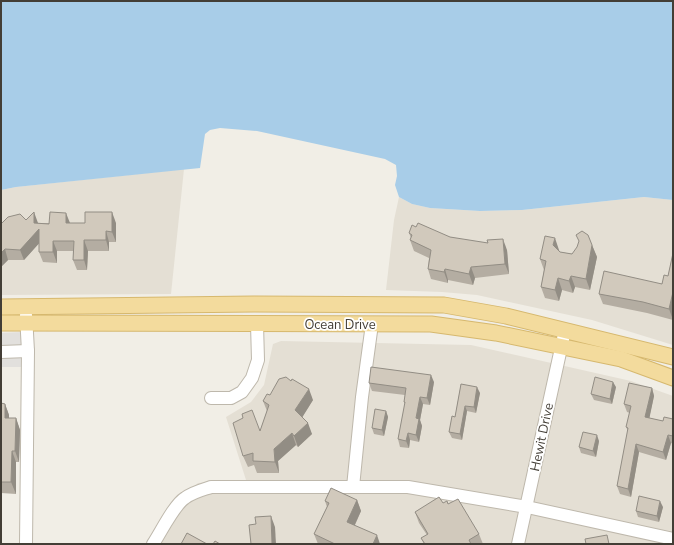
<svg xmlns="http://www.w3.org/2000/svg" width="674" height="545" viewBox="0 0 674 545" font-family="'Nunito Sans',sans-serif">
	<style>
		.residential { fill: #e4dfd4 }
		.parking { fill: #e2e0dd }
		.water { fill: #a8cde8 }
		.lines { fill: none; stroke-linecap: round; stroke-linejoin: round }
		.minor-casing { stroke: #beb8ac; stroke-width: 14 }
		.major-casing { stroke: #d6b86e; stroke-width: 17 }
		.minor { stroke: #fff; stroke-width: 12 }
		.major { stroke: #f3db9d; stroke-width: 15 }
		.wall { fill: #b4ada2 }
		.shaded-wall { fill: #928d84 }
		.building { fill: #d1c9bc; stroke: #928d84 }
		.labels { text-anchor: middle; stroke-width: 3.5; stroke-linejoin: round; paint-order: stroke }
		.street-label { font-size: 13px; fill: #433e36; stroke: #fff }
	</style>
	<rect width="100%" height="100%" fill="#f1eee6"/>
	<g class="residential">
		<path d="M184,169L171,294L1,295V190L16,187Z"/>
		<path d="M399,197L412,204L430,208L480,211L522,210L644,197L673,200V345L592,320L477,295L442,292L386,290L394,220Z"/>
		<path d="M281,341L471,345L631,381L673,396V544H147L172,504L198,483L246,480L226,417L251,402L264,385L273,344Z"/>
	</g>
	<path class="parking" d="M23,332L22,367H1V333Z"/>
	<path class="water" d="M1,1H673V200L644,197L522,210L480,211L430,208L412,204L399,197L395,185L397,176L396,165L385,159L257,131L220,128L210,130L205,134L200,168L16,187L1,190Z"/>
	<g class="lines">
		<defs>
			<g id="minor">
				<path d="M1,352L28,351"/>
				<path d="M211,398H231L242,392L252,378L258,360L257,324"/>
				<path d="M353,487L362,397L372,324"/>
				<path d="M26,544L28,351L26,315"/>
				<path d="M153,544C161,532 174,505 185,498C193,492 202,490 211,487H408L527,507L673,539"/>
				<path d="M518,544L565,330"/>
			</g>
			<g id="major">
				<path d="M1,307L254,304L444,305L506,316L673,357"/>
				<path d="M1,323L431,324L496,333L621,359L673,378"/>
			</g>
		</defs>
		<use href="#minor" class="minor-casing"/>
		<use href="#major" class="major-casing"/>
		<use href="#minor" class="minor"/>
		<use href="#major" class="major"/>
	</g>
	<g class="wall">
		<path d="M26,220L38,223H116V242H109V251H88L87,270H77L73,260V251H57V263L43,262L39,252V243L24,260H8L1,267V224Z"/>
		<path d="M416,227L450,237L507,250L509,274L475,278L473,285L448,280V283L431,279L428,269L429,258L414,251L410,240L411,238L409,233Z"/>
		<path d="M592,245L597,257L590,290L575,287L573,293L562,290L559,301L545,298L541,287L544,270L540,259L559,250L560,252L572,254Z"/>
		<path d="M673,253V320L647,313L603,304L599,294L662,284L668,276Z"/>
		<path d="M434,382L430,405L423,404L420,420L422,426L419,442L410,440L409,448L400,447L398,439L405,404L404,402L405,395L372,391L369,383Z"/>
		<path d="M461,384L480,393L476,413L467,411L462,440L452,438L449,432L455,417Z"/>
		<path d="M616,387L612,404L594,400L591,394Z"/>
		<path d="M652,388L654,396L649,418L663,421L673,419V444L671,443L666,460L639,452L631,497L620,494L617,486L628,431L626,427L630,413L627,412L624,404Z"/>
		<path d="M270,395L313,400L302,417L312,434L298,447L296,445L278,461L279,473H257L254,465L248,467L243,456L260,431L267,411L263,401Z"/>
		<path d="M1,403L5,404L9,415V418H16L20,430L19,462H16V494L1,493Z"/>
		<path d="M386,411L388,417L384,436L374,434L372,428Z"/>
		<path d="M599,441L596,457L581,453L579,447Z"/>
		<path d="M357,500L361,511L355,525L380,544H318L314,534L327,507L325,501Z"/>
		<path d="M443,503L448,504L479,534L483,544H424L421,538L427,535L419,523L415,512Z"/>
		<path d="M663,507L659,522L638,517L636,511Z"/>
	</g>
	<g class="shaded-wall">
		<path d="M34,212L38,223V230L39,229L43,239L24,260L20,250L34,223Z"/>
		<path d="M112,212L116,223V242L112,232Z"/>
		<path d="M66,213L70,223H66Z"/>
		<path d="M106,231L109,242V251L106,240Z"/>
		<path d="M555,238L559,250L558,256L553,245Z"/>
		<path d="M503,239L507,250L509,274L505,264Z"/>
		<path d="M84,240L88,251L87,270L84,260Z"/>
		<path d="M53,241L57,251V263L53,252Z"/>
		<path d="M592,245L597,257L590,290L586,279Z"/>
		<path d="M5,249L8,260L1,267V253Z"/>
		<path d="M471,267L475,278L473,285L469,274Z"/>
		<path d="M445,269L448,280V283L444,272Z"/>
		<path d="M571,276L575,287L573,293L569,281Z"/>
		<path d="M558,278L562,290L559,301L555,290Z"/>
		<path d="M673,292V320L669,309Z"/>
		<path d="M431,375L434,382L430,405L427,398Z"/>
		<path d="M613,382L616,387L612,404L610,399Z"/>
		<path d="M477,387L480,393L476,413L474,407Z"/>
		<path d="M652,388L654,396L648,425L645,417Z"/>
		<path d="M309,389L313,400L300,421L295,410Z"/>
		<path d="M420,397L423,404L420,420L422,426L419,442L416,435V418Z"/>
		<path d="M5,404L9,415V430L5,418Z"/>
		<path d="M465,406L467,411L462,440L460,434Z"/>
		<path d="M386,411L388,417L384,436L382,430Z"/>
		<path d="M16,418L20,430L19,462L15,451Z"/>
		<path d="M308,423L312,434L298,447L294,436Z"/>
		<path d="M292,433L296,445L278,461L279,473L275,462L274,449Z"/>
		<path d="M408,433L410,440L409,448L406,441Z"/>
		<path d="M597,435L599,441L596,457L593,451Z"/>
		<path d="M668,435L671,443L666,460L663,452Z"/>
		<path d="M636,444L639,452L631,497L628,489Z"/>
		<path d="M12,451L16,462V494L11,482Z"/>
		<path d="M357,500L361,511L351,533L347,522Z"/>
		<path d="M660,501L663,507L659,522L657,516Z"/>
		<path d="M271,516L275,527L276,544H272Z"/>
		<path d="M377,535L380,544H373Z"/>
	</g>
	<g class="building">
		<path d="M34,212V223L49,224L50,212L66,213V223H85V212H112V232L106,231V240H84V260H73L74,241H53V252H39V229L20,250L5,249L1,253V224L8,217L20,214L26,220Z"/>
		<path d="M418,223L450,237L488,243L487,240L503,239L505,264L471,267L469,274L445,269L444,272L428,269L431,250L410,240L412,235L409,233L412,225L416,227Z"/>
		<path d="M582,231L588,235L592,245L586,279L571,276L569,281L558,278L555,290L541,287L546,261L540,259L545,236L555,238L553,245L560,252L572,254L577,247L579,241L576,235Z"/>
		<path d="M673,253V292L669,309L643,302L599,294L604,271L662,284L664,275L668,276Z"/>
		<path d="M371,367L431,375L427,398L420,397L416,418L419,419L416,435L408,433L406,441L398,439L405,402H404L406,388L369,383Z"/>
		<path d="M286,377L291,381L292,379L309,389L295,410L308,423L294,436L292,433L274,449L275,462L253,461V453L243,456L233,423L243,418L242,414L252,410L260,431L269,405L263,401L267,394L270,395L279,379Z"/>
		<path d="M595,377L613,382L610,399L591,394Z"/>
		<path d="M629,383L652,388L645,417L663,421L664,417L673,419V436L668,435L663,452L636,444L628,489L617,486L628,428L626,427L631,406L624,404Z"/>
		<path d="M461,384L477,387L474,407L465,406L460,434L449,432L452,416L455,417Z"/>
		<path d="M1,403L5,404V418H16L15,451H12L11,482H1Z"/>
		<path d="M375,409L386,411L382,430L372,428Z"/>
		<path d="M583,432L597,435L593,451L579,447Z"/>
		<path d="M331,488L357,500L347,522L377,535L373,544H335L314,534L329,503L325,501Z"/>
		<path d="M639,496L660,501L657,516L636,511Z"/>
		<path d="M439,497L443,503L447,501L448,504L458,499L479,534L469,540L471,544H425L421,538L428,534L415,512Z"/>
		<path d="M271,516L272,544H251L249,525L256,524L255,517Z"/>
		<path d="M187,533L207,544H181Z"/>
		<path d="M607,535L609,544H586L585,539Z"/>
		<path d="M215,541L220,544H213Z"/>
	</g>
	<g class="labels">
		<g class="street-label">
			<text x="340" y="329">Ocean Drive</text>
			<text transform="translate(541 437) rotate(-78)" y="5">Hewit Drive</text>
		</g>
	</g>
	<rect width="674" height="545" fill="none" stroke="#433e36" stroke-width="4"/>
</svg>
